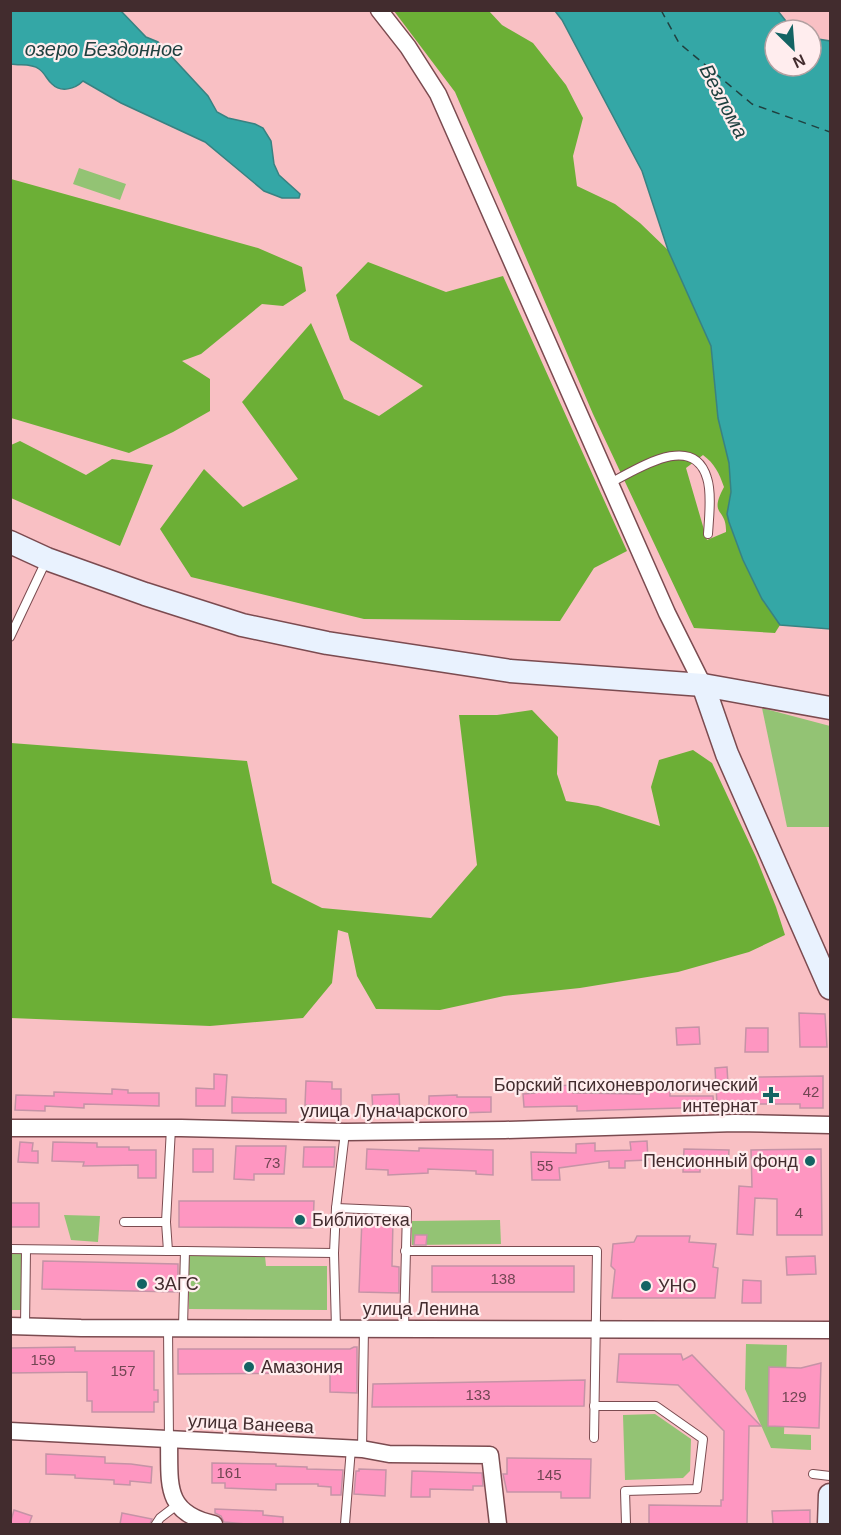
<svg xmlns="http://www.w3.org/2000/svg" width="841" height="1535" viewBox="0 0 841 1535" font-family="Arial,sans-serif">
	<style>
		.green { fill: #93c374 }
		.forest { fill: #6caf36; fill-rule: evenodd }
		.water { fill: #34a7a6; stroke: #388282; stroke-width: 1.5 }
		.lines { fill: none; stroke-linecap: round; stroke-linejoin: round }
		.ferry { stroke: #204140; stroke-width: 1.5; stroke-dasharray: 8 6; stroke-linecap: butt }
		.building { fill: #fe96c1; stroke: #c593a6; stroke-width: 1.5 }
		.lane-casing { stroke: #7b4b50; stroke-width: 10 }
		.street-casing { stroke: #7b4b50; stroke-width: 19 }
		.secondary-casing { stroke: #7b4b50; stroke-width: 25 }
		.lane { stroke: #fff; stroke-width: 8 }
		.street { stroke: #fff; stroke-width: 16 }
		.secondary { stroke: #e9f2fe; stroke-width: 22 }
		.poi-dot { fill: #146363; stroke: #ffedee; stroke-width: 2 }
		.labels { text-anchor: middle; stroke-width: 4.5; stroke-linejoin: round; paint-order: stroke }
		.number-label { font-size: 15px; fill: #714653 }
		.poi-label { font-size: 18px; fill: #422c2e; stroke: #ffedee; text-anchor: start }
		.street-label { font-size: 18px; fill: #422c2e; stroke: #ffedee }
		.water-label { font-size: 20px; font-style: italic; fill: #204140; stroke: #ffedee }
	</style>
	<rect width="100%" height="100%" fill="#f9c0c4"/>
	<g class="green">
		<path d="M79,168L126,184L120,200L73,184Z"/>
		<path d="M762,708L830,726V827H787Z"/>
		<path d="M64,1215L100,1216L98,1242L71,1240Z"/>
		<path d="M500,1220L501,1244L412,1245V1221Z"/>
		<path d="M11,1252H22L21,1310H11Z"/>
		<path d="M189,1255L265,1256L266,1266H327V1310L189,1309Z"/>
		<path d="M746,1344L787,1345L784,1434L811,1435V1450L771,1448L745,1389Z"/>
		<path d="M655,1414L691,1439L690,1471L683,1478L625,1480L623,1415Z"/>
	</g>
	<g class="forest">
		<path d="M394,11H489L502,25L533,43L566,85L583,118L573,156L577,186L615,204L640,223L668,250L691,300L711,346L718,418L729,463L731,492L727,514L729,522L743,560L762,599L780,625L775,633L694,628L593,414L455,92ZM703,455C715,464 719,473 724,487C708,517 727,507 726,532L707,540L686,468Z"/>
		<path d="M11,179L258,248L302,267L306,291L283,306L262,304L201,354L182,361L210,379V411L173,432L129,453L11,418Z"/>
		<path d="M368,262L446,292L503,276L627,551L594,568L560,621L364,619L191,577L160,529L204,469L243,507L298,479L242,402L311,323L344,399L379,416L423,386L350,340L336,295Z"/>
		<path d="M20,441L86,475L112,459L153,465L120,546L11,498V445Z"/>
		<path d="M532,710L558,737L557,774L566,801L598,806L660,826L651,787L659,760L693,750L712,763L756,857L776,907L785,935L749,952L678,972L580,988L504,996L440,1010L376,1009L357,976L348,933L338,930L332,983L303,1018L210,1026L11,1018V743L247,761L272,883L322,908L431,918L477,865L459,715H497Z"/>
	</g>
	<g class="water">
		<path d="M11,10L121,11L146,37L158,42L208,96L217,112L228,118L255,124L263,128L271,141L274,164L279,175L300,194L299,198H282L264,191L205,142L121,103L83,81C75,89 61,93 52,84C47,80 45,73 39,69C31,63 20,66 11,64Z"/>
		<path d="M555,11H778L793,30H775V66H811V38L830,41V629L780,625L762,599L743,560L729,522L727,514L731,492L729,463L718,418L711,346L668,250L642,171L562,20Z"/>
	</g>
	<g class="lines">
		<path class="ferry" d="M661,10L679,43L752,104L830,132"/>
	</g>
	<g class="building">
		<path d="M799,1013L825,1014L827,1047H800Z"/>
		<path d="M699,1027L700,1044L677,1045L676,1028Z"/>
		<path d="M746,1028H768V1052H745Z"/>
		<path d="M727,1067L728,1084H757V1077L823,1076V1108H800V1104H746V1102L717,1104L715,1068Z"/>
		<path d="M214,1074L227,1075L225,1106H196V1088L214,1089Z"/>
		<path d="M306,1081L332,1082V1089H341V1107L305,1105Z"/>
		<path d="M658,1083H670V1096H713L714,1107L577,1111V1106L524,1107L523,1094L535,1093V1087L573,1085V1093L640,1094V1090H659Z"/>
		<path d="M112,1089L128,1090V1093H159V1106L84,1104V1108L45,1106V1111L15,1110L16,1095L54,1096V1092L112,1094Z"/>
		<path d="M399,1094L400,1111L373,1112L372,1095Z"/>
		<path d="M457,1095V1097H491V1112L457,1113L446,1114V1118H429V1096Z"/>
		<path d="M232,1097L286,1099V1113H232Z"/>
		<path d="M647,1141L648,1160L625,1161V1168H609V1161L559,1168L560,1180H532L531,1152L576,1153V1144L595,1143V1151L631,1150L630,1142Z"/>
		<path d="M20,1142L33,1143L32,1151H38V1163L18,1162Z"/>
		<path d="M53,1142L97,1143V1147H129V1150H156V1178H138V1165L83,1166L84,1162L52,1161Z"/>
		<path d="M236,1146H286L284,1174H254V1180L234,1179Z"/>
		<path d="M304,1147H335L334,1167H303Z"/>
		<path d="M419,1148L493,1150V1175L476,1174V1171L428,1169V1173L388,1175V1170L366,1169L367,1149L419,1151Z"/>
		<rect x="193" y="1149" width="20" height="23"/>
		<path d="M684,1149L729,1150L728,1166L700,1165V1172H683Z"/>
		<path d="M821,1149L822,1235H777V1199L755,1198L753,1235L737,1234L739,1186L752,1187L751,1150Z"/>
		<path d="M179,1201H314L313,1228L179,1227Z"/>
		<rect x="10" y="1203" width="29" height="24"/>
		<path d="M362,1219L393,1220L392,1266L399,1267V1293L359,1292Z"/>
		<path d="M415,1235H427L426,1245H414Z"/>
		<path d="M637,1236H690L689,1242L716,1244L713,1267L718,1268L715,1298H612L615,1270L611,1266L613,1244L634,1242Z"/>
		<path d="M815,1256L816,1274L787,1275L786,1257Z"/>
		<path d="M43,1261L178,1264V1292L42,1289Z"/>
		<rect x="432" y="1266" width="142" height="26"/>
		<path d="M743,1280L761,1281V1303H742Z"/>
		<path d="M75,1347V1351H154V1390H158V1402H154V1412H92V1401H87V1372L10,1373V1348Z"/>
		<path d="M354,1347H357V1393L330,1392V1373L178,1374V1349H350Z"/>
		<path d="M619,1354H681L683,1360L692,1355L761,1426H749L747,1524H649V1505L721,1506V1500H723L724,1431L678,1385L617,1382Z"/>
		<path d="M821,1363L819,1428L768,1426L769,1367L801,1368Z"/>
		<path d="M585,1380L584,1406L372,1407L373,1384Z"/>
		<path d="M46,1454L105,1457V1463L131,1464L152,1467L151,1483L130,1481V1485L114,1484V1480L75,1478V1475L46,1474Z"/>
		<path d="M507,1458L591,1459L590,1498H561V1492H507L503,1474H507Z"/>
		<path d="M212,1463L276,1464V1466L307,1467V1469L343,1470L341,1495H331V1487L318,1486V1484H276V1490L225,1488V1483H212Z"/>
		<path d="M359,1469L386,1470L385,1496L354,1494L356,1471H359Z"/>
		<path d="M412,1471L482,1473L483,1486H473V1490L430,1489V1497H411Z"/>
		<path d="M215,1509L263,1511V1515L283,1517V1524H246L224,1522L221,1516L215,1513Z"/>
		<path d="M14,1510L32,1516L29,1524H10Z"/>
		<path d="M810,1510V1524H773L772,1511Z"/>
		<path d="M122,1513L152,1519L150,1524H120Z"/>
	</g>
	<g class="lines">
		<defs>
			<g id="lane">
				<path d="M610,483C636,470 693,431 707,478C712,493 709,518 708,534"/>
				<path d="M10,637L46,561"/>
				<path d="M336,1208L407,1211L404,1328"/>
				<path d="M124,1222H166L171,1128"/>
				<path d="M166,1222L168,1251H185L183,1327"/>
				<path d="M10,1249L168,1251"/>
				<path d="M185,1251L334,1253"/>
				<path d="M405,1251H597L594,1438"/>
				<path d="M25,1327L26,1250"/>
				<path d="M168,1327L169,1440"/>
				<path d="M336,1328L334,1253L336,1208L345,1132"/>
				<path d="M594,1406H656L703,1439L697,1489L625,1491L626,1524"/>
				<path d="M362,1449L364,1328"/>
				<path d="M813,1474L830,1476"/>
				<path d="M156,1524L160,1518L177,1505"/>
				<path d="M345,1524L351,1448"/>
			</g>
			<g id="street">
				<path d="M379,10L408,47L438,94L667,613L703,685"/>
				<path d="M10,1128H181L345,1132L505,1130L735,1123L830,1125"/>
				<path d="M10,1326L81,1328L830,1330"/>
				<path d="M10,1431L362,1449L389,1454L490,1455L498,1524"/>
				<path d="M169,1440C170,1483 163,1513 214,1524"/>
			</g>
			<g id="secondary">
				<path d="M10,542L47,559L145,594L242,625L327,643L510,671L703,685L830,708"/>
				<path d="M703,685L727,754L830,988"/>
				<path d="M829,1524L830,1495"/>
			</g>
		</defs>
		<use href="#lane" class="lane-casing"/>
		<use href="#street" class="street-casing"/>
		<use href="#secondary" class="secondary-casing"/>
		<use href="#lane" class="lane"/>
		<use href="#street" class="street"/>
		<use href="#secondary" class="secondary"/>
	</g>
	<g class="poi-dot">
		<path d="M768 1086h6v6h6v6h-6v6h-6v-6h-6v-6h6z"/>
		<circle cx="810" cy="1161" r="6"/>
		<circle cx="300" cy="1220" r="6"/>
		<circle cx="142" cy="1284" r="6"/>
		<circle cx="646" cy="1286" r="6"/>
		<circle cx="249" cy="1367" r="6"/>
	</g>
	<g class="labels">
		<g class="number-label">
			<text x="811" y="1097">42</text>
			<text x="272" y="1168">73</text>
			<text x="545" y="1171">55</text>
			<text x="799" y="1218">4</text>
			<text x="503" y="1284">138</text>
			<text x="43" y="1365">159</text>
			<text x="123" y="1376">157</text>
			<text x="478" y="1400">133</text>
			<text x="794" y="1402">129</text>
			<text x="229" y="1478">161</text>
			<text x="549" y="1480">145</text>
		</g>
		<g class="poi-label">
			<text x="758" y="1091" text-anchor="end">Борский психоневрологический<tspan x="758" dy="21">интернат</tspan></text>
			<text x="798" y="1167" text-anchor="end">Пенсионный фонд</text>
			<text x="312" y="1226">Библиотека</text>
			<text x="154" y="1290">ЗАГС</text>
			<text x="658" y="1292">УНО</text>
			<text x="261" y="1373">Амазония</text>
		</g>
		<g class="street-label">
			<text x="384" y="1117">улица Луначарского</text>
			<text x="421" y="1315">улица Ленина</text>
			<text transform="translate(251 1424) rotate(3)" y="6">улица Ванеева</text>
		</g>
		<g class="water-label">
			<text x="104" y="56">озеро Бездонное</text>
			<text transform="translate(724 101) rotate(62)" y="7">Везлома</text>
		</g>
	</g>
	<rect width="841" height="1535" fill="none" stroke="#422c2e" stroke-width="24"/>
	<g transform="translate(793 48) rotate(155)"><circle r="28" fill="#ffedee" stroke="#b3a0a1" stroke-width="1.5"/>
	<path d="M0-4.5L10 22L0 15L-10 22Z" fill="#146363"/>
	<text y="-9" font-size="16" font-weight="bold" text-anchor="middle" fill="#422c2e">N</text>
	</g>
</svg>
